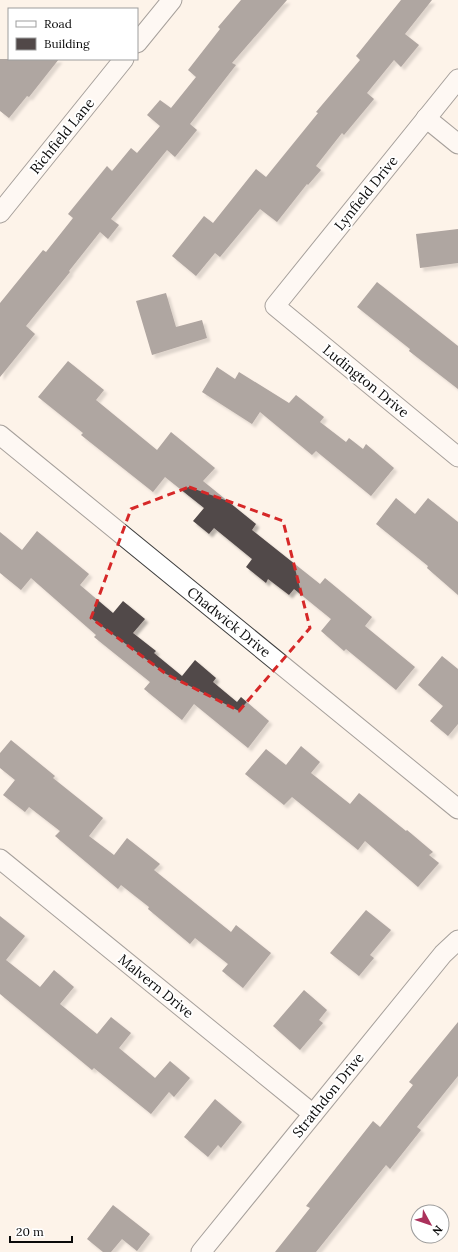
<svg xmlns="http://www.w3.org/2000/svg" width="458" height="1252" viewBox="0 0 458 1252" font-family="Lora,serif">
	<style>
		.building { fill: #514848; filter: url(#shadow) }
		.lines { fill: none; stroke-linecap: round; stroke-linejoin: round }
		.street-casing { stroke: #3d3d3d; stroke-width: 21 }
		.street { stroke: #fff; stroke-width: 19 }
		.marked { fill: none; stroke: #d62828; stroke-width: 3; stroke-dasharray: 8 5; stroke-linejoin: round }
		.labels { text-anchor: middle; stroke-width: 4; stroke-linejoin: round; paint-order: stroke }
		.street-label { font-size: 14px; fill: #0a0a0a; stroke: #fff }
	</style>
	<defs>
		<filter id="shadow"><feDropShadow dx="3.5" dy="3.5" stdDeviation="1" flood-color="#0004"/></filter>
	</defs>
	<rect width="100%" height="100%" fill="#fdf3e9"/>
	<g class="building">
		<path d="M241,0H287L232,63L236,65L190,124L197,130L175,157L167,150L111,219L119,225L108,239L100,232L69,271L70,272L26,326L35,334L0,377V303L43,250L46,252L73,218L68,214L107,166L112,171L131,148L137,153L160,126L147,115L160,100L171,108L196,77L188,70L220,29L218,27Z"/>
		<path d="M401,0H432L405,34L419,45L401,67L394,60L367,93L374,99L344,135L342,133L316,166L321,170L308,185L307,184L277,222L260,209L220,257L215,253L196,276L172,256L204,216L213,223L256,169L266,177L318,113L316,112L360,60L356,56Z"/>
		<path d="M0,59H59L29,97L27,96L9,118L0,111Z"/>
		<path d="M458,229V263L420,268L416,234Z"/>
		<path d="M377,282L458,346V389L409,351L410,349L357,307Z"/>
		<path d="M166,293L176,327L202,320L207,338L152,355L136,301Z"/>
		<path d="M68,361L104,390L96,400L157,450L171,432L215,468L203,481L256,524L252,530L320,584L325,578L372,617L365,626L415,667L396,690L346,649L344,651L321,631L331,619L294,589L289,595L268,579L266,583L246,567L252,559L214,528L209,534L193,521L204,508L165,477L153,492L81,435L83,433L38,397Z"/>
		<path d="M217,367L235,379L239,372L289,403L296,395L324,417L320,422L346,442L349,438L363,449L366,444L394,468L371,496L316,451L312,455L260,412L252,424L202,392Z"/>
		<path d="M396,498L415,514L428,498L458,522V595L427,568L428,566L376,524Z"/>
		<path d="M37,531L89,574L80,585L113,613L123,601L145,619L133,633L156,651L154,653L182,676L195,660L216,678L213,682L237,702L241,697L269,721L248,748L194,704L182,720L144,689L150,682L94,637L96,635L31,578L21,590L0,573V532L22,550Z"/>
		<path d="M442,656L458,669V724L448,736L430,721L443,706L418,685Z"/>
		<path d="M11,740L55,776L53,778L103,818L89,836L114,855L127,838L160,864L154,870L231,932L236,925L271,953L243,988L222,971L228,964L195,938L190,944L148,909L149,907L121,885L118,889L55,836L60,831L29,807L25,812L3,795L15,780L0,768V753Z"/>
		<path d="M301,746L320,762L311,773L350,804L359,793L406,831L407,830L433,852L429,855L439,863L418,887L365,841L358,850L292,797L284,805L245,774L266,749L286,765Z"/>
		<path d="M366,910L391,930L370,955L374,958L359,976L330,953Z"/>
		<path d="M0,916L25,936L6,960L40,987L54,970L74,987L60,1004L97,1034L111,1017L131,1033L119,1048L155,1078L170,1061L190,1078L174,1097L169,1092L151,1114L94,1068L92,1070L0,994Z"/>
		<path d="M304,990L327,1010L319,1020L323,1023L300,1050L273,1026Z"/>
		<path d="M458,1022V1076L417,1127L421,1130L390,1169L386,1165L316,1252H275L310,1208L306,1206L373,1121L380,1127L413,1085L409,1082Z"/>
		<path d="M215,1099L242,1122L221,1148L218,1145L208,1157L184,1137Z"/>
		<path d="M113,1205L150,1234L137,1251L122,1239L111,1252H103L87,1239Z"/>
	</g>
	<g class="lines">
		<defs>
			<g id="street">
				<path d="M137,43L172,0"/>
				<path d="M458,79L275,306L458,457"/>
				<path d="M426,118L458,144"/>
				<path d="M0,213L124,59"/>
				<path d="M0,435L458,809"/>
				<path d="M0,859L313,1114"/>
				<path d="M201,1252L443,954L458,940"/>
			</g>
		</defs>
		<use href="#street" class="street-casing"/>
		<use href="#street" class="street"/>
	</g>
	<path d="M0 0H458V1252H0ZM189,487L283,521L310,628L239,711L166,674L91,618L131,509Z" fill="#fdf3e9" fill-opacity=".55" fill-rule="evenodd"/>
	<path class="marked" d="M189,487L283,521L310,628L239,711L166,674L91,618L131,509Z"/>
	<g class="labels">
		<g class="street-label">
			<text transform="translate(62 136) rotate(-51)" y="5">Richfield Lane</text>
			<text transform="translate(366 193) rotate(-51)" y="5">Lynfield Drive</text>
			<text transform="translate(366 381) rotate(39)" y="5">Ludington Drive</text>
			<text transform="translate(229 622) rotate(39)" y="5">Chadwick Drive</text>
			<text transform="translate(156 986) rotate(39)" y="5">Malvern Drive</text>
			<text transform="translate(328 1095) rotate(-51)" y="5">Strathdon Drive</text>
		</g>
	</g>
	<rect x="8" y="8" width="130" height="52" fill="#ffffff" stroke="#9d9d9d"/>
	<rect x="16" y="21" width="20" height="6" fill="#ffffff" stroke="#9d9d9d"/>
	<text x="44" y="28" font-size="12" fill="#0a0a0a">Road</text>
	<rect x="16" y="38" width="20" height="12" fill="#514848" stroke="#9d9d9d"/>
	<text x="44" y="48" font-size="12" fill="#0a0a0a">Building</text>
	<g transform="translate(430 1224) rotate(130)"><circle r="19" fill="#ffffff" stroke="#9d9d9d"/>
	<path d="M0-3L7 15L0 10L-7 15Z" fill="#ab315b"/>
	<text y="-6" font-size="11" font-weight="bold" text-anchor="middle" fill="#0a0a0a">N</text>
	</g>
	<path d="M10 1236v6h62v-6" fill="none" stroke="#0a0a0a" stroke-width="2"/>
	<text x="16" y="1236" font-size="12" fill="#0a0a0a" stroke="#ffffff" stroke-width="3" paint-order="stroke">20 m</text>
</svg>
